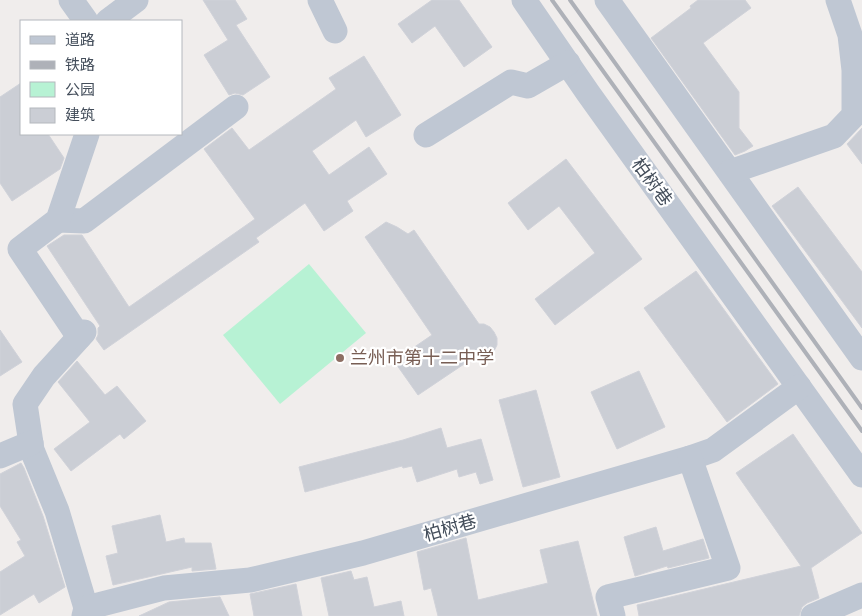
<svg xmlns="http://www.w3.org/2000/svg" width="862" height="616" viewBox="0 0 862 616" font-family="Karla,'Noto Sans SC',sans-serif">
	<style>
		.green { fill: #b7f2d4 }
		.building { fill: #cbced5; stroke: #d0d2d9 }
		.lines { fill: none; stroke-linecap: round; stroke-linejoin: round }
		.minor { stroke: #bfc7d3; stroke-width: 25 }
		.rail { stroke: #aeb1b8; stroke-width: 4 }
		.education-dot { fill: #8d6e63; stroke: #fff; stroke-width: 2 }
		.labels { text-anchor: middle; stroke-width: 4.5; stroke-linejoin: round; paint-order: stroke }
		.street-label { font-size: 18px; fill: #444e5b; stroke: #fff }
		.education-label { font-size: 18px; fill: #785e54; stroke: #fff; text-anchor: start }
	</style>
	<rect width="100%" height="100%" fill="#f0edec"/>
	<path class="green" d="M309,264L366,333L280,404L223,335Z"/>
	<g class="building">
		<path d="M203,0H235L247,19L236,25L270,77L243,95L235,93L229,95L204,55L228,40Z"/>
		<path d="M432,0H459L492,47L464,67L435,26L412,43L398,24Z"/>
		<path d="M698,0H745L751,8L703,43L739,92V128L753,146L745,151L735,155L651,38L691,8L690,6Z"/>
		<path d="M364,56L401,115L366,137L356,120L312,151L329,175L369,147L387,174L347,201L353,211L324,231L305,203L256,238L259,242L104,350L96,339L98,335V328L100,326L47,246L64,235H82L129,307L255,219L204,149L232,128L249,150L336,89L329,78Z"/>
		<path d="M21,83V134H48L64,158L60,169L12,201L0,183V97Z"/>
		<path d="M862,128V164L847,144Z"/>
		<path d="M566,159L642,259L555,325L535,299L595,253L559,206L528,230L508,203Z"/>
		<path d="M798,187L862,272V328L772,206Z"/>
		<path d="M386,222L397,227L408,234L414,230L479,324H484L490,327L494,332L497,338V345L494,351L489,355L483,358H473L418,395L394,361L432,335L365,237Z"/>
		<path d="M696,271L778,384L727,422L644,308Z"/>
		<path d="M0,330L22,362L0,376Z"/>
		<path d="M77,361L105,395L117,386L146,421L124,439L120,434L71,471L54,449L90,422L58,382Z"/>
		<path d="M639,371L665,427L617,449L591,392Z"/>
		<path d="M536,390L560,477L523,487L499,400Z"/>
		<path d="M441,428L447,448L481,439L493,480L480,484L476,472L459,477L457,469L417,482L412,466L403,468L402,466L305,492L299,467L403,440Z"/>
		<path d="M793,434L862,533L811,568L819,598L807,603L802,607L799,616H639L637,605L801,566L736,473Z"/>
		<path d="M21,463L24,468L43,516L65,587L39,603L34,594L0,615V572L25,556L17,542L21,540L0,506V474Z"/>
		<path d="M160,515L166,542L184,538L185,543H211L216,569L192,571V567L113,585L106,556L118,553L112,526Z"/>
		<path d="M656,527L663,551L703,539L709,558L668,568L667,566L635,576L624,537Z"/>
		<path d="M466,538L478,600L548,583L540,550L578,541L597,616H438L431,588L424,590L417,552Z"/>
		<path d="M351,571L354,580L367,577L374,607L401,601L404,616H329L321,578Z"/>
		<path d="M296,584L302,616H254L250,594Z"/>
		<path d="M220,597L229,616H139L169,602Z"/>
	</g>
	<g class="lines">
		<g class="minor">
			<path d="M71,0L86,21"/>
			<path d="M320,0L335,31"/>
			<path d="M524,0L588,93L862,475"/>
			<path d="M607,0L862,358"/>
			<path d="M108,21L136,0"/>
			<path d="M426,135L511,82L528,86L568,63"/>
			<path d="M730,172L834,136L854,115V70L850,35L838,0"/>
			<path d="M58,220L84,221L236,107"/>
			<path d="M84,332L44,376L25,404L32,450L57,511L86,608"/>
			<path d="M79,337L20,249L58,220L87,134"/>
			<path d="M0,456L31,443"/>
			<path d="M84,616L86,608L164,588L250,580L363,553L690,458L713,450L799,387"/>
			<path d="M613,616L608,597L728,568L690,458"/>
			<path d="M813,616L862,595"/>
		</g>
		<g class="rail">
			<path d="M552,0L862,431"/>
			<path d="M570,0L862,408"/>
		</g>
	</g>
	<circle class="education-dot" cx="340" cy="358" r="5"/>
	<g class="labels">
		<g class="street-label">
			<text transform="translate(652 182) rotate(54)" y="6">柏树巷</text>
			<text transform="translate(450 528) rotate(-16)" y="6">柏树巷</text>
		</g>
		<g class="education-label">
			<text x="350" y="364">兰州市第十二中学</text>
		</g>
	</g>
	<rect x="20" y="20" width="162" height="115" fill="#ffffff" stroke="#b4b8bd"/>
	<rect x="30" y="36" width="25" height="8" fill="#bfc7d3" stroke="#b4b8bd"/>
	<text x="65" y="45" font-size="15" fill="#444e5b">道路</text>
	<rect x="30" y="61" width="25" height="8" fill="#aeb1b8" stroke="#b4b8bd"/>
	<text x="65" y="70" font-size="15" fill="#444e5b">铁路</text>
	<rect x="30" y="82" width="25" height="15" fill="#b7f2d4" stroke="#b4b8bd"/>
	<text x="65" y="95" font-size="15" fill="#444e5b">公园</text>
	<rect x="30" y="108" width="25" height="15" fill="#cbced5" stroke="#b4b8bd"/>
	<text x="65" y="120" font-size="15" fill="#444e5b">建筑</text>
</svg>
